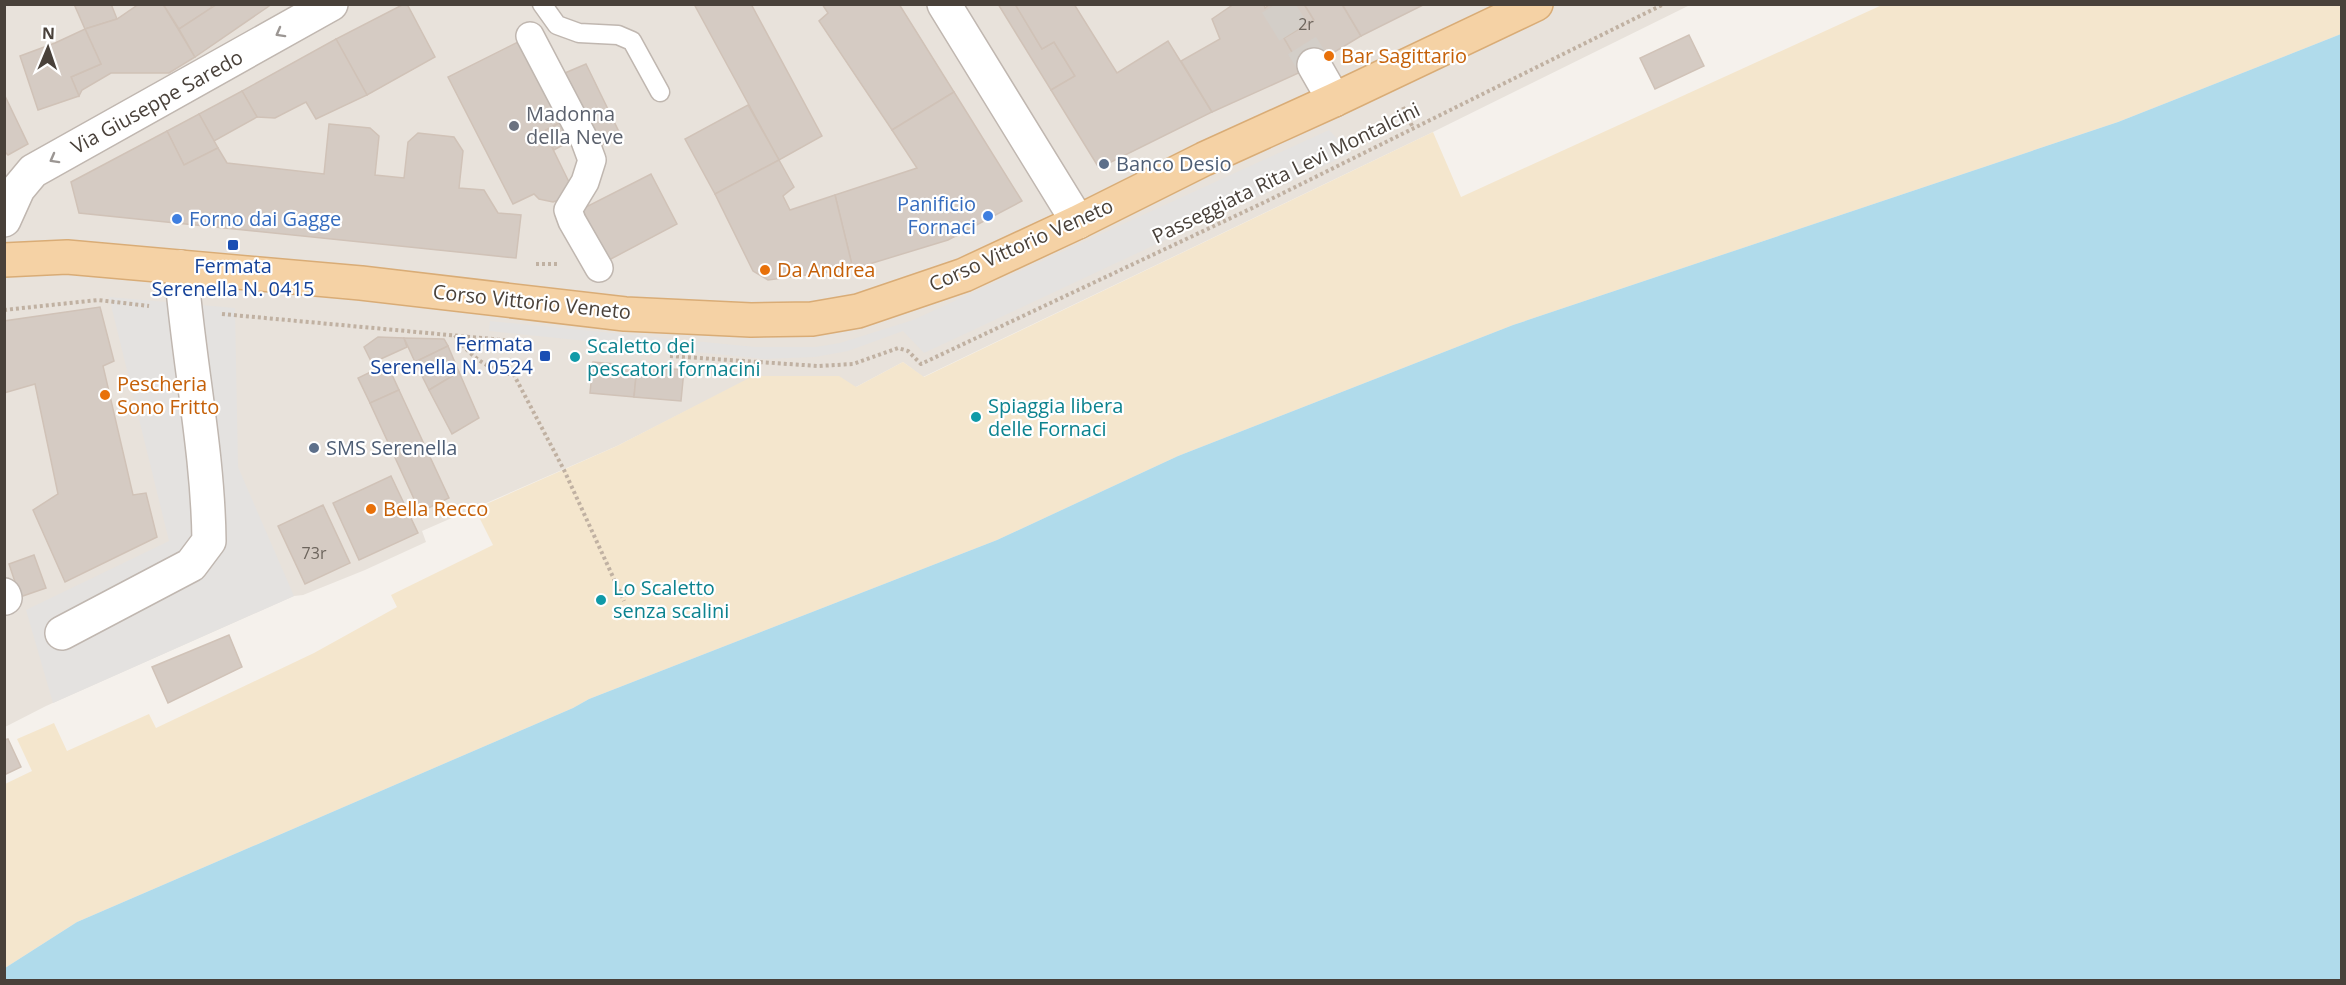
<svg xmlns="http://www.w3.org/2000/svg" width="2346" height="985" viewBox="0 0 2346 985" font-family="'Open Sans',sans-serif">
	<style>
		.residential { fill: #e8e2db }
		.sand { fill: #f4e6cd }
		.parking { fill: #e4e2e0 }
		.water { fill: #b0dbeb }
		.building { fill: #d5cbc3; stroke: #d0c2b7; stroke-width: 1.5 }
		.lines { fill: none; stroke-linecap: round; stroke-linejoin: round }
		.minor-tunnel { stroke: #d3cec8; stroke-width: 33; stroke-dasharray: 33 16; stroke-linecap: butt }
		.service-casing { stroke: #c0b7b0; stroke-width: 21 }
		.pedestrian-casing { stroke: #c0b7b0; stroke-width: 30 }
		.minor-casing { stroke: #c0b7b0; stroke-width: 36 }
		.primary-casing { stroke: #d9ac76; stroke-width: 36 }
		.path { stroke: #c0b1a2; stroke-width: 4; stroke-dasharray: 3 3; stroke-linecap: butt }
		.service { stroke: #fff; stroke-width: 18 }
		.pedestrian { stroke: #fff; stroke-width: 27 }
		.minor { stroke: #fff; stroke-width: 33 }
		.primary { stroke: #f5d2a5; stroke-width: 33 }
		.oneway { stroke: #9b9693 }
		.food-dot { fill: #e8710a; stroke: #fff; stroke-width: 2 }
		.worship-dot { fill: #6b7280; stroke: #fff; stroke-width: 2 }
		.service-dot { fill: #5c6f8a; stroke: #fff; stroke-width: 2 }
		.shop-dot { fill: #3f7fe0; stroke: #fff; stroke-width: 2 }
		.transit-dot { fill: #1a4fb4; stroke: #fff; stroke-width: 2 }
		.culture-dot { fill: #0f9aa8; stroke: #fff; stroke-width: 2 }
		.labels { text-anchor: middle; stroke-width: 4.5; stroke-linejoin: round; paint-order: stroke }
		.number-label { font-size: 16px; fill: #6c645c }
		.food-label { font-size: 20px; fill: #c56008; stroke: #fff; text-anchor: start }
		.street-label { font-size: 20px; fill: #49413a; stroke: #fff }
		.worship-label { font-size: 20px; fill: #5b616d; stroke: #fff; text-anchor: start }
		.service-label { font-size: 20px; fill: #4e5e75; stroke: #fff; text-anchor: start }
		.shop-label { font-size: 20px; fill: #366cbe; stroke: #fff; text-anchor: end }
		.transit-label { font-size: 20px; fill: #164399; stroke: #fff }
		.culture-label { font-size: 20px; fill: #0d838f; stroke: #fff; text-anchor: start }
	</style>
	<rect width="100%" height="100%" fill="#f5f1ec"/>
	<path class="residential" d="M5,5H1690L1433,132L923,377L903,362L856,387L753,377L617,446L422,531L426,542L365,570L303,595L294,596L46,706L5,727Z"/>
	<path class="sand" d="M1882,5H2341V34L2118,122L1513,325L1178,456L997,540L589,699L573,708L77,922L5,968V784L32,771L17,739L54,723L67,751L149,714L156,728L314,653L397,607L391,595L493,545L475,509L617,446L753,376H839L856,387L903,362L924,377L1433,132L1461,197Z"/>
	<g class="parking">
		<path d="M1329,130L1351,153L924,353L903,331L848,351L815,357L764,359L489,331L490,321L755,347H816L840,343L913,320Z"/>
		<path d="M109,297L235,308L238,467L294,596L53,703L26,610L169,541Z"/>
	</g>
	<path class="water" d="M2341,34V980H5V968L77,922L573,708L589,699L997,540L1178,456L1513,325L2118,122Z"/>
	<g class="building">
		<path d="M74,4H111L117,19L85,29Z"/>
		<path d="M139,4H163L195,57L169,73H111L82,90L79,96L71,77L101,64L85,29L117,19Z"/>
		<path d="M163,4H210L212,8L179,29Z"/>
		<path d="M217,4H272L195,57L179,29Z"/>
		<path d="M404,4H407L435,57L367,95L336,39Z"/>
		<path d="M694,4H751L822,136L779,160Z"/>
		<path d="M822,4H899L954,92L892,130L819,21L828,13Z"/>
		<path d="M998,4H1015L1042,49L1054,42L1075,76L1051,90Z"/>
		<path d="M1015,4H1074L1117,73L1168,41L1212,112L1099,168L1051,90L1075,76L1054,42L1042,49Z"/>
		<path d="M1234,4H1264L1265,8L1270,4H1304L1314,20L1284,38L1303,71L1212,112L1181,61L1220,39L1212,19Z"/>
		<path d="M1304,4H1342L1361,36L1303,71L1284,38L1314,20Z"/>
		<path d="M1342,4H1425L1361,36Z"/>
		<path d="M85,29L101,64L71,77L79,96L38,110L20,56L55,43Z"/>
		<path d="M1689,35L1704,66L1655,89L1640,58Z"/>
		<path d="M336,39L367,95L316,119L306,102L275,118L257,117L242,91Z"/>
		<path d="M524,39L565,120L544,131L569,182L568,189L559,200L553,202L539,199L534,194L513,204L448,77Z"/>
		<path d="M586,64L621,136L600,146L565,73Z"/>
		<path d="M242,91L257,117L214,141L199,114Z"/>
		<path d="M954,92L1022,201L948,240L853,269L835,195L917,168L892,130Z"/>
		<path d="M5,96L28,144L8,155L4,151Z"/>
		<path d="M748,105L779,160L715,194L685,139Z"/>
		<path d="M199,114L218,148L184,165L167,131Z"/>
		<path d="M565,120L574,139L554,150L544,131Z"/>
		<path d="M329,124L370,128L379,136L375,175L404,178L408,142L418,133L454,137L463,151L459,188L484,190L498,213L521,215L516,258L79,213L71,182L167,131L184,165L218,148L227,163L324,174Z"/>
		<path d="M779,160L794,187L783,196L790,210L835,195L853,269L768,280L753,271L715,194Z"/>
		<path d="M651,174L677,224L609,260L582,209Z"/>
		<path d="M100,307L114,361L103,366L133,495L146,493L157,537L65,582L33,510L58,494L35,384L4,393V321Z"/>
		<path d="M378,337L404,338L407,347L372,363L364,347Z"/>
		<path d="M404,338L444,339L448,346L415,362Z"/>
		<path d="M448,346L459,372L429,390L415,362Z"/>
		<path d="M593,362L637,366L634,397L590,393Z"/>
		<path d="M387,364L399,390L370,403L358,378Z"/>
		<path d="M637,366L684,370L681,401L634,397Z"/>
		<path d="M459,372L479,418L452,434L429,390Z"/>
		<path d="M399,390L449,498L420,512L370,403Z"/>
		<path d="M391,476L418,533L359,560L333,503Z"/>
		<path d="M323,505L350,563L305,584L278,526Z"/>
		<path d="M34,555L46,588L20,597L9,564Z"/>
		<path d="M229,635L242,667L168,703L152,667Z"/>
		<path d="M8,739L21,767L4,775V740Z"/>
	</g>
	<g class="lines">
		<path class="minor-tunnel" d="M1276,4L1314,65"/>
		<defs>
			<path id="service" d="M542,4L557,25L579,33L618,35L632,41L660,92"/>
			<path id="pedestrian" d="M530,36L585,141L592,160L585,182L568,210L572,221L599,268"/>
			<g id="minor">
				<path d="M944,4L1078,222"/>
				<path d="M1314,65L1334,100"/>
				<path d="M4,220L18,189L33,171L331,4"/>
				<path d="M4,595L5,598"/>
				<path d="M62,633L191,565L209,541C208,450 188,359 181,267"/>
			</g>
			<path id="primary" d="M4,260L67,257L361,283L625,314L751,320L812,319L858,311L964,275L1078,222L1204,159L1334,100L1536,4"/>
		</defs>
		<use href="#service" class="service-casing"/>
		<use href="#pedestrian" class="pedestrian-casing"/>
		<use href="#minor" class="minor-casing"/>
		<use href="#primary" class="primary-casing"/>
		<g class="path">
			<path d="M1403,107L1413,128"/>
			<path d="M536,264H558"/>
			<path d="M4,310L98,300L149,306"/>
			<path d="M222,314L525,342"/>
			<path d="M455,335C470,357 489,370 514,375L564,470L624,601"/>
			<path d="M670,356L818,366L853,364L898,348L908,351L921,364L1267,201L1664,4"/>
		</g>
		<use href="#service" class="service"/>
		<use href="#pedestrian" class="pedestrian"/>
		<use href="#minor" class="minor"/>
		<use href="#primary" class="primary"/>
	</g>
	<defs><path id="oneway-chevron" d="M-2-3.5L2.5 0L-2 3.5" fill="none" stroke-width="1.6" stroke-linecap="round" stroke-linejoin="round" transform="scale(1.5)"/></defs>
	<g class="oneway">
		<use href="#oneway-chevron" transform="translate(280 33) rotate(151)"/>
		<use href="#oneway-chevron" transform="translate(54 159) rotate(151)"/>
	</g>
	<g class="food-dot">
		<circle cx="1329" cy="56" r="6"/>
		<circle cx="765" cy="270" r="6"/>
		<circle cx="105" cy="395" r="6"/>
		<circle cx="371" cy="509" r="6"/>
	</g>
	<circle class="worship-dot" cx="514" cy="126" r="6"/>
	<g class="service-dot">
		<circle cx="1104" cy="164" r="6"/>
		<circle cx="314" cy="448" r="6"/>
	</g>
	<g class="shop-dot">
		<circle cx="988" cy="216" r="6"/>
		<circle cx="177" cy="219" r="6"/>
	</g>
	<g class="transit-dot">
		<rect x="227" y="239" width="12" height="12" rx="3"/>
		<rect x="539" y="350" width="12" height="12" rx="3"/>
	</g>
	<g class="culture-dot">
		<circle cx="575" cy="357" r="6"/>
		<circle cx="976" cy="417" r="6"/>
		<circle cx="601" cy="600" r="6"/>
	</g>
	<g class="labels">
		<g class="number-label">
			<text x="1306" y="30">2r</text>
			<text x="314" y="559">73r</text>
		</g>
		<g class="food-label">
			<text x="1341" y="63">Bar Sagittario</text>
			<text x="777" y="277">Da Andrea</text>
			<text x="117" y="391">Pescheria<tspan x="117" dy="23">Sono Fritto</tspan></text>
			<text x="383" y="516">Bella Recco</text>
		</g>
		<g class="street-label">
			<text transform="translate(157 102) rotate(-29)" y="7">Via Giuseppe Saredo</text>
			<text transform="translate(1286 173) rotate(-26)" y="7">Passeggiata Rita Levi Montalcini</text>
			<text transform="translate(1021 245) rotate(-24)" y="7">Corso Vittorio Veneto</text>
			<text transform="translate(532 302) rotate(6)" y="7">Corso Vittorio Veneto</text>
		</g>
		<g class="worship-label">
			<text x="526" y="121">Madonna<tspan x="526" dy="23">della Neve</tspan></text>
		</g>
		<g class="service-label">
			<text x="1116" y="171">Banco Desio</text>
			<text x="326" y="455">SMS Serenella</text>
		</g>
		<g class="shop-label">
			<text x="976" y="211">Panificio<tspan x="976" dy="23">Fornaci</tspan></text>
			<text x="189" y="226" text-anchor="start">Forno dai Gagge</text>
		</g>
		<g class="transit-label">
			<text x="233" y="273">Fermata<tspan x="233" dy="23">Serenella N. 0415</tspan></text>
			<text x="533" y="351" text-anchor="end">Fermata<tspan x="533" dy="23">Serenella N. 0524</tspan></text>
		</g>
		<g class="culture-label">
			<text x="587" y="353">Scaletto dei<tspan x="587" dy="23">pescatori fornacini</tspan></text>
			<text x="988" y="413">Spiaggia libera<tspan x="988" dy="23">delle Fornaci</tspan></text>
			<text x="613" y="595">Lo Scaletto<tspan x="613" dy="23">senza scalini</tspan></text>
		</g>
	</g>
	<rect width="2346" height="985" fill="none" stroke="#49413a" stroke-width="12"/>
	<g transform="translate(48 48) rotate(2)" stroke="#ffffff" stroke-width="4.5" paint-order="stroke">
	<path d="M0-4.5L10 22L0 15L-10 22Z" fill="#49413a"/>
	<text y="-9" font-size="16" font-weight="bold" text-anchor="middle" fill="#49413a">N</text>
	</g>
</svg>
